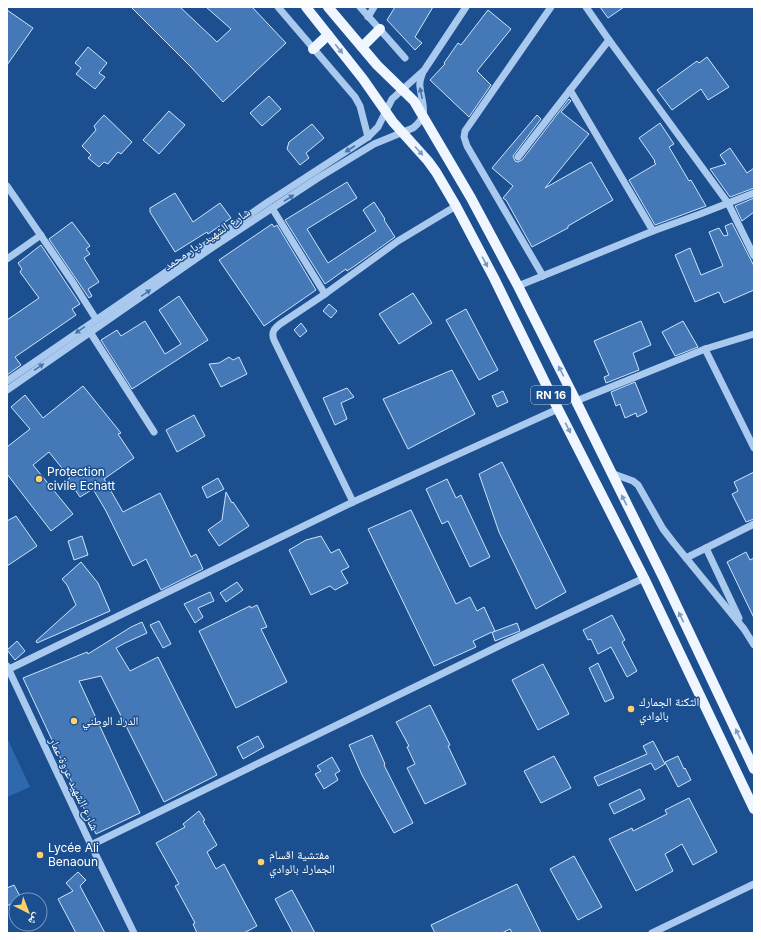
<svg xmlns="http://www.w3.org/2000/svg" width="761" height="940" viewBox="0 0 761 940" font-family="Inter,'Noto Naskh Arabic',sans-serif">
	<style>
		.green { fill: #2e69ad }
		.building { fill: #4478b7; stroke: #cfe3fa }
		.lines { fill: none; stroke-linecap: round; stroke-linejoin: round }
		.minor { stroke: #a9c9ee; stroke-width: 7 }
		.major { stroke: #f0f6ff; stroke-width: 10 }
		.oneway { fill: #7b9ac1 }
		.oneway2 { fill: #4674ac }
		.poi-dot { fill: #ffd166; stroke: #1b4f8f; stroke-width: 1.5 }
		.labels { text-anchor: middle; stroke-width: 3; stroke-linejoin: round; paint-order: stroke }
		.shield { fill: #1b4f8f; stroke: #bbcadd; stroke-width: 1 }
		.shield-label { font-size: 11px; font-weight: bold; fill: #fff }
		.street-label { font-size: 12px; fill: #fff; stroke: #1b4f8f }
		.poi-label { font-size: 12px; fill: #fff; stroke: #1b4f8f; text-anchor: start }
	</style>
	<rect width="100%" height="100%" fill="#1b4f8f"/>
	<path class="green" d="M7,738L30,787L7,797Z"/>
	<g class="building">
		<path d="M131,7H180L217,42L231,29L206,7H252L286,43L223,102L191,67Z"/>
		<path d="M395,7H433L415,37L422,43L415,50L387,20Z"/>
		<path d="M600,7H624L608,18Z"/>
		<path d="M7,10L33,28L7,65Z"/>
		<path d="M488,10L511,29L477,71L491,85L469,117L430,80L445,64L444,63L458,43L461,45Z"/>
		<path d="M88,47L107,63L99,73L105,77L95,89L76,74L81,68L75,63Z"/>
		<path d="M707,57L729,87L708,100L701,89L672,110L657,90L697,61L699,63Z"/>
		<path d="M269,96L281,109L262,126L250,113Z"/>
		<path d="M569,99L571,101L561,112L589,134L545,188L591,162L613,200L568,226V228L532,247L506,200L503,198L513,186L492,168L537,115L541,119L513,156L515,161L518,162L522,160Z"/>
		<path d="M169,111L185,125L159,154L143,140Z"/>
		<path d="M104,115L132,142L121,154L118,152L108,164L104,162L99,167L88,158L91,155L82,146L96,130L94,126Z"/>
		<path d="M660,123L674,144L669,147L689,181L691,180L706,206L655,225L629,180L656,164L654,162L655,161L639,138Z"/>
		<path d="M312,124L324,138L306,153L309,158L300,165L287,149L289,142Z"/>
		<path d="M730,148L747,173L754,168V188L730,197L710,169L726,164L720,155Z"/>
		<path d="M347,182L357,198L307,229L328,263L376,231L363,210L374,202L385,219L384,220L395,237L356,265L347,271L346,269L325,284L285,220Z"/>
		<path d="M175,193L193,222L220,203L231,218L208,234L207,232L175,252L150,212V208Z"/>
		<path d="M754,198V212L742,221L735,206Z"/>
		<path d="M72,222L90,246L86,249L90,254L84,258L99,282L88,289L92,296L89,298L49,239Z"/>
		<path d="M732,223L754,266V290L724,303L719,292L695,302L675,255L690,248L701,275L723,266L709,232L719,228L724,236L728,235L725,226Z"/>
		<path d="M272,224L274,227L277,225L316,290L264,326L219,260Z"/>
		<path d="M41,245L80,304L72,309L76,315L15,357L21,365L7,375V320L39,298L20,272L22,269L18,263Z"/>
		<path d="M413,293L432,323L399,344L379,314Z"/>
		<path d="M179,296L208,340L132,389L101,340L117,330L121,336L145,321L165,354L181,344L159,310Z"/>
		<path d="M329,304L337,311L331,318L323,311Z"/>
		<path d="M466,309L498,370L479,380L446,320Z"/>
		<path d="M641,321L651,345L633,353L639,370L606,383L604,377L609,375L594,341Z"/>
		<path d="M683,321L698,347L675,356L662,332Z"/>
		<path d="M301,323L307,331L300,337L294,330Z"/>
		<path d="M229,357L233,360L239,357L247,374L221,387L209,364L219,363Z"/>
		<path d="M452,370L475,414L408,449L383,399Z"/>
		<path d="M635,382L647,412L637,417L636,413L625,418L620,404L616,406L611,392Z"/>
		<path d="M83,386L121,433L118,434L134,458L104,479L123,512L160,493L191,557L196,554L203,569L161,590L146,559L133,566L106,511L93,489L80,497L68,479L70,478L49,452L33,465L73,514L51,531L7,474V447L30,429L11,407L25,395L43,418Z"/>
		<path d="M347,388L354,397L341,403L347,419L335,425L323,398Z"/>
		<path d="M503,391L508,402L497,407L492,396Z"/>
		<path d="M194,415L205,436L177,452L166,430Z"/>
		<path d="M502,462L566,592L536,609L499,532L479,474Z"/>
		<path d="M754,472V519L746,522L732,494L738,491L734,482Z"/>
		<path d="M218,478L224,489L207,498L202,487Z"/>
		<path d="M447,479L456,498L461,495L490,557L470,567L448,521L442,524L426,489Z"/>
		<path d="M226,492L232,503L233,502L249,526L219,546L208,530L222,520Z"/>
		<path d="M411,510L456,604L470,597L477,611L484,607L495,631L493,632L517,623L520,631L495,641L492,632L473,641L476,647L434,666L368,529Z"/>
		<path d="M16,516L37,546L7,566V521Z"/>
		<path d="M82,536L88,555L74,560L68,541Z"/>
		<path d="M321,536L331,553L339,549L349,567L341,571L348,583L335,590L330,586L311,595L289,550L306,540Z"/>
		<path d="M746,552L750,560L754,558V618L727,562Z"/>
		<path d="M81,562L98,583L110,611L37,643L36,641L76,605L67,585L62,579Z"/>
		<path d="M237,582L243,590L226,602L220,593Z"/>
		<path d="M210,592L214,601L198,608L203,617L195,623L184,604Z"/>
		<path d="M257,605L267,627L261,629L287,682L236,708L199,631L250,606L251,608Z"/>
		<path d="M612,615L625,640L622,642L637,671L627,677L611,647L598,654L591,639L588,640L583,630Z"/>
		<path d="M159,621L171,644L163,648L150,625Z"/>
		<path d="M142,622L147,633L125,643L116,648L130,671L158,657L217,775L164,802L101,676L79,681L140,813L96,834L23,678L87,652L88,654L131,627Z"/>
		<path d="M17,641L25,651L15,660L7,650Z"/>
		<path d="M598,663L614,698L605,702L589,668Z"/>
		<path d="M543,664L569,714L538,730L512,680Z"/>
		<path d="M430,705L450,745L448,746L466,784L425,804L407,768L415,764L407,747L409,746L396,722Z"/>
		<path d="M372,735L385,764L384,765L413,823L394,833L362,775L349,745Z"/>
		<path d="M258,736L264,747L243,759L237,747Z"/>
		<path d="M653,741L665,764L655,770L651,763L598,786L594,777L647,754L643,746Z"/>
		<path d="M554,756L571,788L541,803L524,771Z"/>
		<path d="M678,756L684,769L685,768L691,780L678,787L665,762Z"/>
		<path d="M332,757L340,771L335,774L338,780L324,789L315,774L321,771L317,766Z"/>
		<path d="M640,789L645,799L614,814L609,804Z"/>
		<path d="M689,798L717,852L693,865L682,844L665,854L673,871L636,891L609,839L632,828L633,831L667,814L665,810Z"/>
		<path d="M199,811L205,820L203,821L217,845L207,852L216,869L224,864L257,926L244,933H197L193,924L195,923L175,886L179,884L156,843L185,827L183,824Z"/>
		<path d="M574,856L602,907L578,920L550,869Z"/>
		<path d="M78,872L86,880L80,886L105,933H76L58,899L73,891L66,883Z"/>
		<path d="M517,884L541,933H512L510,929L502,933H435L431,925Z"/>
		<path d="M14,885L21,898L7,906V888Z"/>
		<path d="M292,890L315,933H293L275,899Z"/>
	</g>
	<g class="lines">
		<g class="minor">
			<path d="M278,7L355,97L360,106L368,137"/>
			<path d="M360,7L405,58"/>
			<path d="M586,7L609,40L728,203L754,256"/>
			<path d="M368,17L374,7"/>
			<path d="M570,90L653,231"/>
			<path d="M518,157L609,40"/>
			<path d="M7,186L72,281L96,319"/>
			<path d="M272,208L325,294"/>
			<path d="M7,259L41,235"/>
			<path d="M543,276L467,146L464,137L465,131L551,7"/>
			<path d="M518,286L653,231L700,214L754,193"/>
			<path d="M90,332L154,432"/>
			<path d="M705,349L754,448"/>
			<path d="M7,381L268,202L368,137L378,127L392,99L422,72"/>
			<path d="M7,390L213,247L318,178L374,144L413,128C430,114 422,106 420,87C419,82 421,77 423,72L466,7"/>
			<path d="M576,401L705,349L754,334"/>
			<path d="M611,473L633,481L638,485L663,529L673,542L744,629L754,645"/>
			<path d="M353,502L274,340C271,332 274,329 280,324L325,294L398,241L456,206"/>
			<path d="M706,548L739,618"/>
			<path d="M686,558L754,524"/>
			<path d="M7,666L91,845L134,933"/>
			<path d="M7,670L353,502L558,409"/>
			<path d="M91,845L507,642L644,578"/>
			<path d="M652,933L754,884"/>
		</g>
		<g class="major">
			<path d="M306,7L363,79L393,122L428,161L436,172L456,206L494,278L558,409L644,578L754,809"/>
			<path d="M328,7L377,65L414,101L471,198L518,286L576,401L663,577L754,769"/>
			<path d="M362,47L380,29"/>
			<path d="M313,49L328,35"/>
		</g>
	</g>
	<defs><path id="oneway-solid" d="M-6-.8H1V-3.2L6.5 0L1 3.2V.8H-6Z"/></defs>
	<g class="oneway">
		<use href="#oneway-solid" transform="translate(339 49) rotate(51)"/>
		<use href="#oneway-solid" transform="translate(419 151) rotate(48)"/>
		<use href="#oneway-solid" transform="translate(485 262) rotate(62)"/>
		<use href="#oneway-solid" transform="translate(561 371) rotate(-117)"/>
		<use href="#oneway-solid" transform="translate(568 428) rotate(63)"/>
		<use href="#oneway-solid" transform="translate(624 500) rotate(-117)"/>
		<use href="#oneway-solid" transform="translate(681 617) rotate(-116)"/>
		<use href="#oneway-solid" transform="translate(738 734) rotate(-115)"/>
	</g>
	<g class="oneway2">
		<use href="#oneway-solid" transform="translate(421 93) rotate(-102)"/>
		<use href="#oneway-solid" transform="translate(350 149) rotate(147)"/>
		<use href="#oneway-solid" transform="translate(289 198) rotate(-33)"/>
		<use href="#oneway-solid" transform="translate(146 293) rotate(-35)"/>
		<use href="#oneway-solid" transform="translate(80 330) rotate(145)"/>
		<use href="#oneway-solid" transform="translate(39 367) rotate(-35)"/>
	</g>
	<g class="poi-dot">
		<circle cx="39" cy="479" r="4"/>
		<circle cx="631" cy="709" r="4"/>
		<circle cx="74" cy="721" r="4"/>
		<circle cx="40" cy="855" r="4"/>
		<circle cx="261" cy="862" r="4"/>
	</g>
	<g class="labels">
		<rect class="shield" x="531" y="386" width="40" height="18" rx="3"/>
		<g class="shield-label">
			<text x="551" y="399">RN 16</text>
		</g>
		<g class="street-label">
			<text transform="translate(207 239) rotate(-34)" y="4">شارع الشهيد دبار محمد</text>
			<text transform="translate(74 784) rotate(65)" y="4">شارع الشهيد عروة عمار</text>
		</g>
		<g class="poi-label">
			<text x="47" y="476">Protection<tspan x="47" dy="14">civile Echatt</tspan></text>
			<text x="639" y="706">الثكنة الجمارك<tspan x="639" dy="14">بالوادي</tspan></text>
			<text x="82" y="725">الدرك الوطني</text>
			<text x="48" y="852">Lycée Ali<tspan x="48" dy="14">Benaoun</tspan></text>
			<text x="269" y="859">مفتشية اقسام<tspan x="269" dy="14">الجمارك بالوادي</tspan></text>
		</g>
	</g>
	<rect width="761" height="940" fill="none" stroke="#ffffff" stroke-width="16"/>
	<g transform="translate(28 912) rotate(138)"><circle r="19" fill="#1b4f8f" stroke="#7695bc"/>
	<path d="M0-3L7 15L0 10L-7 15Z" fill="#ffd166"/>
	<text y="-6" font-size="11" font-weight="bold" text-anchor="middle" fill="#ffffff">ش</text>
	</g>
</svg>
